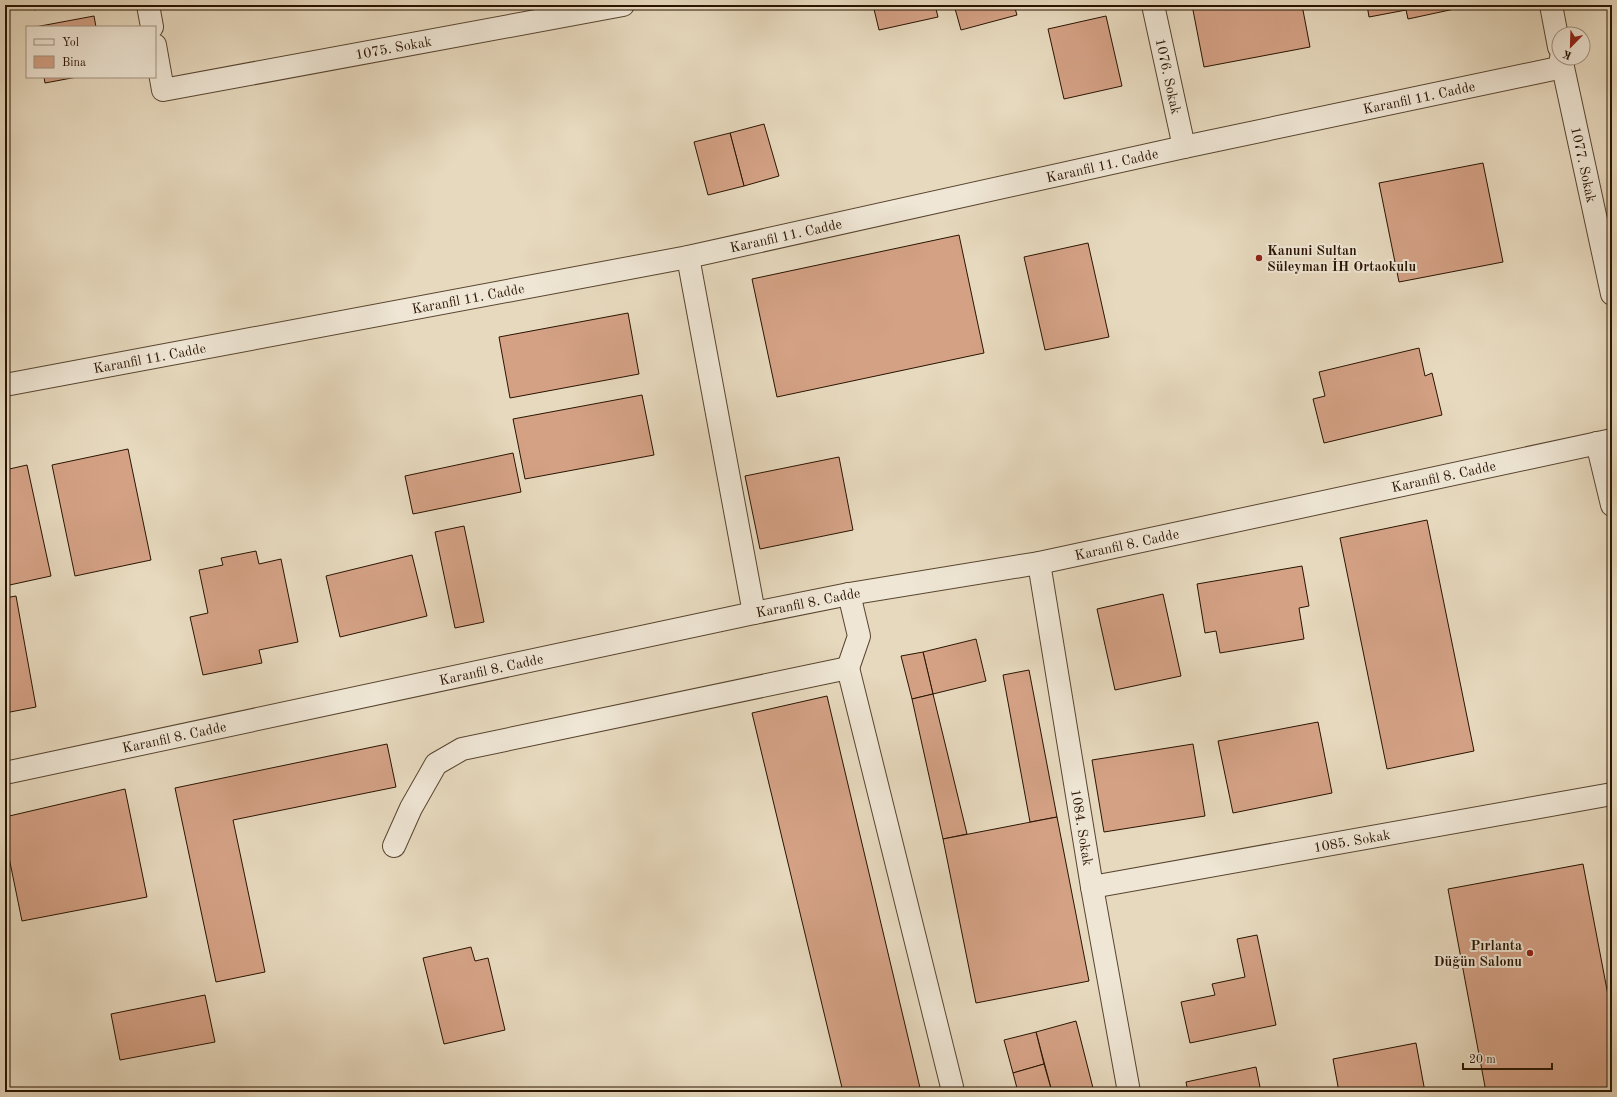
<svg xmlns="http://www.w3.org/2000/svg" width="1617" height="1097" viewBox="0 0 1617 1097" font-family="'Old Standard TT',serif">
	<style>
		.building { fill: #d4a185; stroke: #291401 }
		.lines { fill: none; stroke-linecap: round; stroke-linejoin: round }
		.minor-casing { stroke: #584530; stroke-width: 24 }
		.tertiary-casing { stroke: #584530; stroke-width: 24 }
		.minor { stroke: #efe6d5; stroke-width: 22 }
		.tertiary { stroke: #efe6d5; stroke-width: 22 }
		.poi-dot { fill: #8f2418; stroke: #efe6d5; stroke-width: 1.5 }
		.labels { text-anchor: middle; stroke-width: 4; stroke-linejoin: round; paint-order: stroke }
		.street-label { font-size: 14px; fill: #291401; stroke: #efe6d5 }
		.poi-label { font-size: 14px; font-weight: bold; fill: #291401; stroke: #efe6d5; text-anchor: start }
	</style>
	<rect width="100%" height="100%" fill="#e7d9be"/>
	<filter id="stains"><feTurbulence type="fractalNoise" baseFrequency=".005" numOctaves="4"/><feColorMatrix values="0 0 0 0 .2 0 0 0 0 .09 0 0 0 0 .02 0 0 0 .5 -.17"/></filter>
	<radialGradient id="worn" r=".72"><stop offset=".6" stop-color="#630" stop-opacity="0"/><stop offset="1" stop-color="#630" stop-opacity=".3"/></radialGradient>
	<g class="building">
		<path d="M33,5H49V6L34,10Z"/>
		<path d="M873,5H935L938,17L879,30Z"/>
		<path d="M954,5H1014L1017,15L961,30Z"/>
		<path d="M1192,5H1302L1310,47L1204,67Z"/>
		<path d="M1367,5H1405L1406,10L1369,17Z"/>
		<path d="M1405,5H1473L1408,19Z"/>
		<path d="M94,16L96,27H35Z"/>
		<path d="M1106,16L1122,86L1064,99L1048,29Z"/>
		<path d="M44,77H77L45,83Z"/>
		<path d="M764,124L779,176L744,186L730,133Z"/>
		<path d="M730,133L744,186L708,195L694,142Z"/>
		<path d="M1483,163L1503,262L1399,282L1379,183Z"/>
		<path d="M959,235L984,353L777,397L752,279Z"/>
		<path d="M1088,243L1109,337L1045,350L1024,257Z"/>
		<path d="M628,313L639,374L510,398L499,337Z"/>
		<path d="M1419,348L1425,376L1432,373L1442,415L1324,443L1313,399L1325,396L1319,372Z"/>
		<path d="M642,395L654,455L525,479L513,419Z"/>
		<path d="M128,449L151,560L75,576L52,465Z"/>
		<path d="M513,453L521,492L413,514L405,476Z"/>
		<path d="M839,457L853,530L760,549L745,476Z"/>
		<path d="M27,465L51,576L5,586V470Z"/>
		<path d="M1427,520L1474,751L1387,769L1340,538Z"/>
		<path d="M464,526L484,622L455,628L435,532Z"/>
		<path d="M256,551L259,564L281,559L298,642L259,650L262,663L203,675L190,617L208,613L199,570L223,565L221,558Z"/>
		<path d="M412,555L427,616L340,637L326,576Z"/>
		<path d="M1302,566L1309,606L1299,608L1304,639L1220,653L1216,631L1205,633L1197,584Z"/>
		<path d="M1163,594L1181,676L1115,690L1097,609Z"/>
		<path d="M16,596L36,707L5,713V598Z"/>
		<path d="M976,639L986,681L933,694L923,652Z"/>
		<path d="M923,652L933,694L912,699L901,656Z"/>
		<path d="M1029,670L1057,817L1030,822L1003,675Z"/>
		<path d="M933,694L967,834L943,839L912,699Z"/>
		<path d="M827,696L921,1092H843L752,713Z"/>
		<path d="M1318,722L1332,793L1233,813L1218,741Z"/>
		<path d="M387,744L396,787L233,820L265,972L216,982L175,788Z"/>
		<path d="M1193,744L1205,816L1104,832L1092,760Z"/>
		<path d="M125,789L147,897L22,921L5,838V817Z"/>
		<path d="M1057,817L1089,981L976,1003L943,839Z"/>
		<path d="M1583,864L1612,1016V1092H1486L1448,889Z"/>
		<path d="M1257,935L1276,1025L1190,1043L1181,1002L1215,995L1212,984L1245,977L1237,939Z"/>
		<path d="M471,947L475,961L488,958L505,1030L444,1044L423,958Z"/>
		<path d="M205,995L215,1042L120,1060L111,1014Z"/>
		<path d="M1076,1021L1094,1092H1052L1036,1032Z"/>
		<path d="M1036,1032L1044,1064L1013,1073L1004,1040Z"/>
		<path d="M1416,1043L1425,1092H1339L1333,1059Z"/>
		<path d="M1044,1064L1052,1092H1018L1013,1073Z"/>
		<path d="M1256,1067L1261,1092H1188L1186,1082Z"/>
	</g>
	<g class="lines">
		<defs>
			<g id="minor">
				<path d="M148,5L152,27"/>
				<path id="s1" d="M1153,5L1184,147"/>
				<path d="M1551,5L1559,47"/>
				<path id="s2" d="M155,45L163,90L623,5"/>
				<path id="s3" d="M1561,58L1612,294"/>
				<path d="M688,257L754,613"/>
				<path d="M1597,443L1612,505"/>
				<path id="s4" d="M1039,563L1092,887L1129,1092"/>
				<path d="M848,668L859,636L849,594"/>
				<path d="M394,846L411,808L436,764L462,749L848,668L952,1087L951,1092"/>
				<path id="s5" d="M1092,887L1612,794"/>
			</g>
			<g id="tertiary">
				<path id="s6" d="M5,385L688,257L1184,147L1563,67"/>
				<path id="s7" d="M5,773L754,613L849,594L1039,563L1612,440"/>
			</g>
		</defs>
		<use href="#minor" class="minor-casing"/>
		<use href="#tertiary" class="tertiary-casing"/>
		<use href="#minor" class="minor"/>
		<use href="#tertiary" class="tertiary"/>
	</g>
	<g class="poi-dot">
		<circle cx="1259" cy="258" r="4"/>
		<circle cx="1530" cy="953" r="4"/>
	</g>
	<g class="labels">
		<g class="street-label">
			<text dy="5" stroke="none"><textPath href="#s2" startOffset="280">1075. Sokak</textPath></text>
			<text dy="5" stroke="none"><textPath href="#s1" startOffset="73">1076. Sokak</textPath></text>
			<text dy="5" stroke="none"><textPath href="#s6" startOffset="1443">Karanfil 11. Cadde</textPath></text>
			<text dy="5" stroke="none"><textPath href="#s3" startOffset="109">1077. Sokak</textPath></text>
			<text dy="5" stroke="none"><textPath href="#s6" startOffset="1119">Karanfil 11. Cadde</textPath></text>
			<text dy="5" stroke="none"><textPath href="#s6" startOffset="795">Karanfil 11. Cadde</textPath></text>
			<text dy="5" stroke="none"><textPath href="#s6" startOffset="471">Karanfil 11. Cadde</textPath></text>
			<text dy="5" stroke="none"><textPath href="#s6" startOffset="147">Karanfil 11. Cadde</textPath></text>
			<text dy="5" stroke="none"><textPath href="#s7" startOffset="1469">Karanfil 8. Cadde</textPath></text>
			<text dy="5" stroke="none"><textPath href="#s7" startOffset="1145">Karanfil 8. Cadde</textPath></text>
			<text dy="5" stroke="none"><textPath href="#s7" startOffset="821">Karanfil 8. Cadde</textPath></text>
			<text dy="5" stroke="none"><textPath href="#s7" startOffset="497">Karanfil 8. Cadde</textPath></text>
			<text dy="5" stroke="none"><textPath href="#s7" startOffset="173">Karanfil 8. Cadde</textPath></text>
			<text dy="5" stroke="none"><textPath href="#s4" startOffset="268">1084. Sokak</textPath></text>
			<text dy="5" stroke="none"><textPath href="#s5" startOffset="264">1085. Sokak</textPath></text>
		</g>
		<g class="poi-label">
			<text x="1267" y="255">Kanuni Sultan<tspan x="1267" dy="16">Süleyman İH Ortaokulu</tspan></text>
			<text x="1522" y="950" text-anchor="end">Pırlanta<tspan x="1522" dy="16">Düğün Salonu</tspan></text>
		</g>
	</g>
	<rect width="1617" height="1097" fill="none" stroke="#e7d9be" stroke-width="20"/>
	<rect x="6" y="6" width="1605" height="1085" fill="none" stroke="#291401" stroke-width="2"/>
	<rect x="10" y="10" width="1597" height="1077" fill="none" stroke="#291401"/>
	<rect x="26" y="26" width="130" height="52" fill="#efe6d5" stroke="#a09280"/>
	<rect x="34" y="39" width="20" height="6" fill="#efe6d5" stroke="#a09280"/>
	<text x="62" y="46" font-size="12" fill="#291401">Yol</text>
	<rect x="34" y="56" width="20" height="12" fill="#d4a185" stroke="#a09280"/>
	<text x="62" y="66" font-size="12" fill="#291401">Bina</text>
	<g transform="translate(1571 46) rotate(203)"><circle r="19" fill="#efe6d5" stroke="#a09280"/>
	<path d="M0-3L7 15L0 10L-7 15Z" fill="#8f2418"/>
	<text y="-6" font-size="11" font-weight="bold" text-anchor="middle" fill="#291401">K</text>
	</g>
	<path d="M1463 1063v6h89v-6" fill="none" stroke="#291401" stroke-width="2"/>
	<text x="1469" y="1063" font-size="12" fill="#291401" stroke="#efe6d5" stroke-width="3" paint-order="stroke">20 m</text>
	<rect width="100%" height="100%" filter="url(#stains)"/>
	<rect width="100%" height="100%" fill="url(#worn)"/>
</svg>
